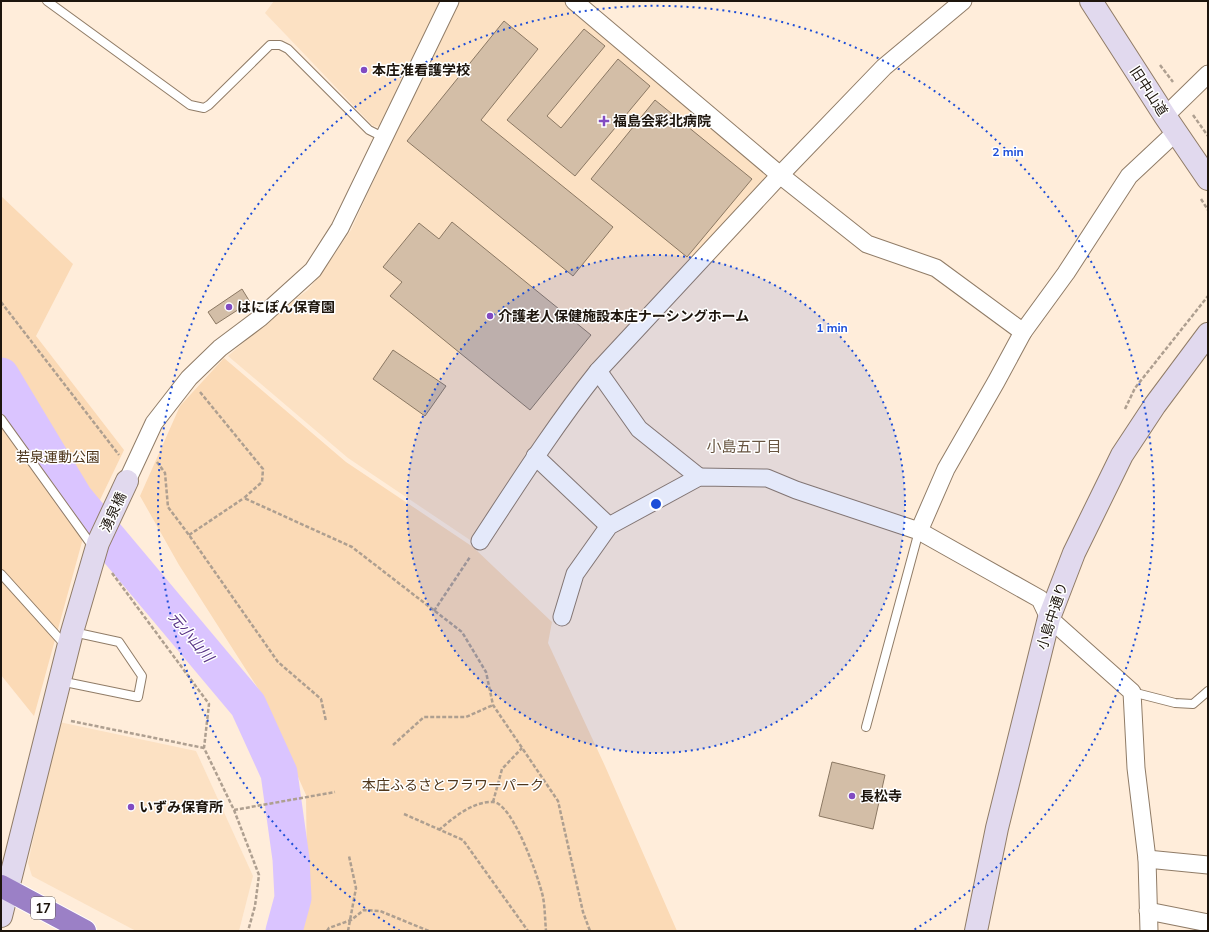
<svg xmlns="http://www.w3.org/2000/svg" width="1209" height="932" viewBox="0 0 1209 932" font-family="Mulish,'Noto Sans JP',sans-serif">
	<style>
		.built { fill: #fce1c3 }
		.green { fill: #fbdab6 }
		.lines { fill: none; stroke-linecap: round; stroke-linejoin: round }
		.river { stroke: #dac4ff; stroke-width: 37 }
		.building { fill: #d3bea7; stroke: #8b7863 }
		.lane-casing { stroke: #907c67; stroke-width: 10 }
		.street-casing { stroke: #907c67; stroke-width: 19 }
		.secondary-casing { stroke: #907c67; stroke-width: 24 }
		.highway-casing { stroke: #fff; stroke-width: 24 }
		.path { stroke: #ae9f90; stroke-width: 2.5; stroke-dasharray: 4 2; stroke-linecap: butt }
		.lane { stroke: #fff; stroke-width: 8 }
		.street { stroke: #fff; stroke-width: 17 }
		.secondary { stroke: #e1d9ee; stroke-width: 22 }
		.highway { stroke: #9b80c6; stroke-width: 22 }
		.ring { fill: none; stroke: #1d4ed8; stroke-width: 2; stroke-dasharray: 2 4 }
		.poi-dot { fill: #814bc2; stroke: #fff; stroke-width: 1.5 }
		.labels { text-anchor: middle; stroke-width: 3; stroke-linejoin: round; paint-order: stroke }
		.shield { fill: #fff; stroke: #615b56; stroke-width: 1 }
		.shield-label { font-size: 13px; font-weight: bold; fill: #1d150d }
		.poi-label { font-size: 14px; font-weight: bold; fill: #1d150d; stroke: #fff; text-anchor: start }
		.street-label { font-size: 14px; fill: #1d150d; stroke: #fff }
		.park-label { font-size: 14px; fill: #4e361b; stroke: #fff }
		.neighbourhood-label { font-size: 15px; fill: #675440; stroke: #fff }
		.water-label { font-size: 15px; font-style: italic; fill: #583386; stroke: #fff }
		.centre { fill: #1d4ed8; stroke: #fff; stroke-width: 2 }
		.ring-label { font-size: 12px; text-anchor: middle; font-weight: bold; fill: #1d4ed8; stroke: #fff; stroke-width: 3; stroke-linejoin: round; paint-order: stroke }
	</style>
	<rect width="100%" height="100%" fill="#ffedda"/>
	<g class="built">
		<path d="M274,1H442L380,127L373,126L265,13Z"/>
		<path d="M460,1H565L766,172L768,181L600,356L566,400L473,542L348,458L228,356L284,307L308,290L323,271L351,230L390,145Z"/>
		<path d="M59,722L196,751L253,876L239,931H136L32,876L28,863Z"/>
	</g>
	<g class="green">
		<path d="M1,196L73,264L36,336L124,450L85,531L34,716L1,675Z"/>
		<path d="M224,358L346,462L473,547L552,622L548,643L605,766L677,931H298L307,873L306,795L261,693L179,565L140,496L180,406Z"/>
	</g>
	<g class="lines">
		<path class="river" d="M1,376L75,499L248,705L279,773L291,859L293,898L284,931"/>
	</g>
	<g class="building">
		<path d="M504,21L538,49L481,120L613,227L573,276L407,141Z"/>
		<path d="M584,29L605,46L547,116L561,128L618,59L650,86L575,176L507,120Z"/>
		<path d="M655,100L752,179L687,257L591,179Z"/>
		<path d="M452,222L591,335L530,410L390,296L402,282L383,267L419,223L439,239Z"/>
		<path d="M242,289L250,302L216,324L208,312Z"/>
		<path d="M393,350L446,386L425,416L373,379Z"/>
		<path d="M832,762L885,775L873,829L819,816Z"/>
	</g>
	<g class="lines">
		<defs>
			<g id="lane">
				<path d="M47,1L190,105L204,108L209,105L270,45H280L288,49L369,130L383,137"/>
				<path d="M1,419L93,547"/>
				<path d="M1,574L66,646"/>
				<path d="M60,681L138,697L142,676L119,642L73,632"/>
				<path d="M1132,692L1175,703L1193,704L1208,691"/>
				<path d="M866,727L919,531"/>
			</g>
			<g id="street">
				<path d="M574,1L780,175L867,244L936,268L1023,332"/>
				<path d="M1165,116L1208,74"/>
				<path d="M598,371L639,429L699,477"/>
				<path d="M535,456L609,526"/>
				<path d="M127,481L154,423L189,378L220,348L260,318L313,270L340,228L450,1"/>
				<path d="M919,531L946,469L996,382L1023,332L1066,273L1129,176L1176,132"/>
				<path d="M480,541C518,483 555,425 598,371L780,175L884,67L963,1"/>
				<path d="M562,617L575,574L609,526L699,477L767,478L796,490L919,531L1040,599L1049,618L1132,692L1136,768L1147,859L1149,931"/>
				<path d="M1147,859L1208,865"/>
				<path d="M1148,911L1208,923"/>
			</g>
			<g id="secondary">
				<path d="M1091,1L1165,116L1208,179"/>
				<path d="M1,916L72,632L98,543L127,481"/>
				<path d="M976,931L997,828L1049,618L1074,553L1122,455L1155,405L1208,334"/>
			</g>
			<path id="highway" d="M1,886L85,931"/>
		</defs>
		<use href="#lane" class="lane-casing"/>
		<use href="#street" class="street-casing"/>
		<use href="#secondary" class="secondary-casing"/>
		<use href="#highway" class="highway-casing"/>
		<g class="path">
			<path d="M1160,65L1173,82"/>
			<path d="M1193,115L1208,136"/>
			<path d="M1201,199L1208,210"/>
			<path d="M1,302L119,455"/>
			<path d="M200,392L263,469L262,482L244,498L352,547L462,632L486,672L493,705L558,801L583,912L590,931"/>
			<path d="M1125,409L1135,388L1208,296"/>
			<path d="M157,462L165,473L168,507L189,535L278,662L321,699L326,721"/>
			<path d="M189,535L244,498"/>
			<path d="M112,573L209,704L204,748L234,810L259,875L255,906L248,931"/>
			<path d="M434,611L470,557"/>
			<path d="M71,721L204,748"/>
			<path d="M393,745L424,717H466L493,705"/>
			<path d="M493,802L502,769L522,748"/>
			<path d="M234,810L335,792"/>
			<path d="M404,814L463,840L528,931"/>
			<path d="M439,830C453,818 473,801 493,802C513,803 539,879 543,897C545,908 545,920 546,931"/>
			<path d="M327,931L329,928L351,920L364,910L380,911L429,931"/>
			<path d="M348,931L356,888L349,856"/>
		</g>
		<use href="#lane" class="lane"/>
		<use href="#street" class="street"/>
		<use href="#secondary" class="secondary"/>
		<use href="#highway" class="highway"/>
	</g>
	<circle cx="656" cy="504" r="249" fill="#1d4ed8" fill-opacity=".12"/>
	<g class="ring">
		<circle cx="656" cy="504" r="249"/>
		<path d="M400 931A498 498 0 1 1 912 931"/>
	</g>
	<g class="poi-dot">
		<circle cx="364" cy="70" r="4"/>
		<path d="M602 115h4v4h4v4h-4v4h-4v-4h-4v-4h4z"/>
		<circle cx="229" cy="307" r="4"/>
		<circle cx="490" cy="316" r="4"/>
		<circle cx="852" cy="796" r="4"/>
		<circle cx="131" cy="807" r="4"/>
	</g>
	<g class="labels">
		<rect class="shield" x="31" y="897" width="24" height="22" rx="3"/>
		<g class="shield-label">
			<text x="43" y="913">17</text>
		</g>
		<g class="poi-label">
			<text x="372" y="75">本庄准看護学校</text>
			<text x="613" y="126">福島会彩北病院</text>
			<text x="237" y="312">はにぽん保育園</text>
			<text x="498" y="321">介護老人保健施設本庄ナーシングホーム</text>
			<text x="860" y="801">長松寺</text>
			<text x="139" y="812">いずみ保育所</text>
		</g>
		<g class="street-label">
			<text transform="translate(1149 91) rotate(57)" y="5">旧中山道</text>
			<text transform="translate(113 512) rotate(-65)" y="5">湧泉橋</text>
			<text transform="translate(1052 616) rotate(-72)" y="5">小島中通り</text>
		</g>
		<g class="park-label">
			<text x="58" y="462">若泉運動公園</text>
			<text x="453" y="790">本庄ふるさとフラワーパーク</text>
		</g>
		<g class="neighbourhood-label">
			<text x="744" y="452">小島五丁目</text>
		</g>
		<g class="water-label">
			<text transform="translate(191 637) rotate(50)" y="5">元小山川</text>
		</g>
	</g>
	<circle cx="656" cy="504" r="6" class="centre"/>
	<g class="ring-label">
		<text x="1008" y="156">2 min</text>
		<text x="832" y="332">1 min</text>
	</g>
	<rect width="1209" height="932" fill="none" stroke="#1d150d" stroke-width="4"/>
</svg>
